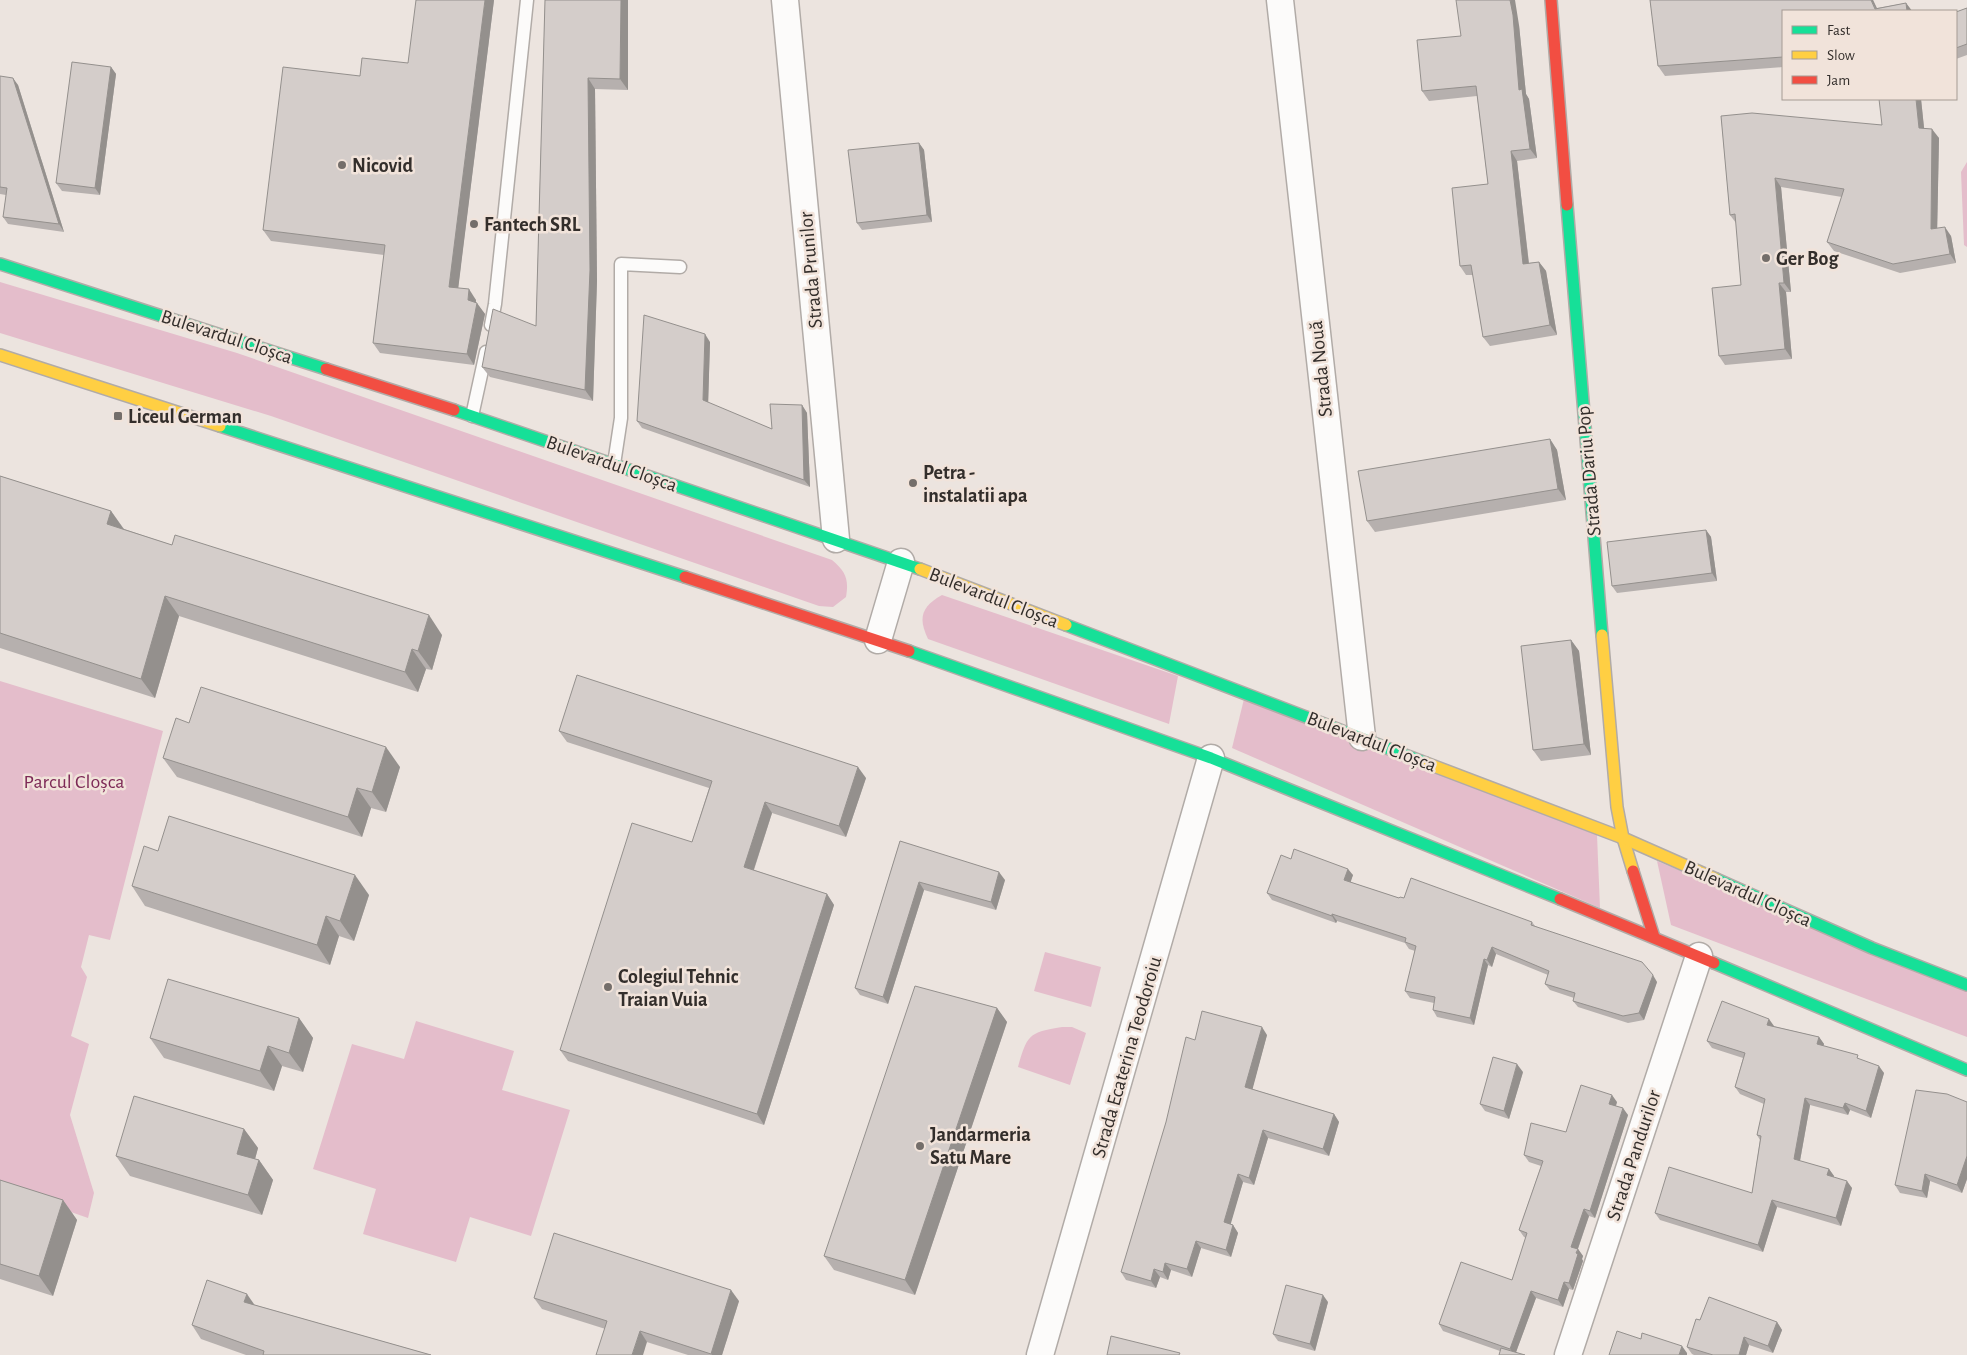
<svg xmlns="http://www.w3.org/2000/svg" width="1967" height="1355" viewBox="0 0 1967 1355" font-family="'Alegreya Sans',sans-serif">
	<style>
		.green { fill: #e4bdcb }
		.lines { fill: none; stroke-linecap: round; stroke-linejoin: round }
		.lane-casing { stroke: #b1aba7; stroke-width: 15 }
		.street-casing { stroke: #b1aba7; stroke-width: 29 }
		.fast-casing { stroke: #b1aba7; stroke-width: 14 }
		.slow-casing { stroke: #b1aba7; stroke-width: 14 }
		.jam-casing { stroke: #b1aba7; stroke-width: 14 }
		.lane { stroke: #fcfbfa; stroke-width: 12 }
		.street { stroke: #fcfbfa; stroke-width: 26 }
		.fast { stroke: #16e098; stroke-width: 11 }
		.slow { stroke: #ffcf43; stroke-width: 11 }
		.jam { stroke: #f24e42; stroke-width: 11 }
		.wall { fill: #b6b0ae }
		.shaded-wall { fill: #94908d }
		.building { fill: #d4cdca; stroke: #94908d }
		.poi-dot { fill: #746e6a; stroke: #f1e3da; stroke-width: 2 }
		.labels { text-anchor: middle; stroke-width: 5; stroke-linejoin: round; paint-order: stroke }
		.poi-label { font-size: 20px; font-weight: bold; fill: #332e2b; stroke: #f1e3da; text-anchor: start }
		.street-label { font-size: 20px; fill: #332e2b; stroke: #f1e3da }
		.park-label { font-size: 20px; fill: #7d2956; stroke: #f1e3da }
	</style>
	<rect width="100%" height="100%" fill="#ece4df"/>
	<g class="green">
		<path d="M1967,162V247L1964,245L1961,172Z"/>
		<path d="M0,282L237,353L832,560C846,572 849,579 846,597L833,607L819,606L271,416L0,333Z"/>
		<path d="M942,595L1178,676L1169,724L928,639C918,618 921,607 942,595Z"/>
		<path d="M0,681L163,731L110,940L89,935L81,967L87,977L71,1036L89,1044L70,1115L94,1193L88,1218L0,1187Z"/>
		<path d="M1244,699L1597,835L1600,908L1232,748Z"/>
		<path d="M1657,861L1967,989V1037L1671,925Z"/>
		<path d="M1045,952L1101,967L1091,1007L1034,991Z"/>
		<path d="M416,1021L514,1051L502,1090L570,1110L531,1236L470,1217L456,1262L363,1234L376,1189L313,1169L352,1044L404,1059Z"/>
		<path d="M1062,1027H1072L1086,1033L1070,1085L1018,1067C1027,1036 1028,1032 1062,1027Z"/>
	</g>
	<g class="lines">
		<defs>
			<g id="lane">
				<path d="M491,325L495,304L527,0"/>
				<path d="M472,416L486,352"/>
				<path d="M614,464L621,418V264L680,267"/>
			</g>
			<g id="street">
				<path d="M785,0L836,539"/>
				<path d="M1280,0L1362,737"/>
				<path d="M878,640L901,562"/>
				<path d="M1040,1355L1211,758"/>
				<path d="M1568,1355L1699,956"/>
			</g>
			<g id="fast">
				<path d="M1567,205L1602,635"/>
				<path d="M0,264L326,369"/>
				<path d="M454,410L920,569"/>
				<path d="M220,426L685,577"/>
				<path d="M1066,625L1426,763"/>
				<path d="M909,651L1211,758L1560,899"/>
				<path d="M1716,879L1872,948L1967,985"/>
				<path d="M1714,963L1967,1070"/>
			</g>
			<g id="slow">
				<path d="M0,355L220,426"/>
				<path d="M920,569L1066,625"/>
				<path d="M1602,635L1617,807L1623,838L1633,871"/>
				<path d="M1426,763L1623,838L1716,879"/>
			</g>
			<g id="jam">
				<path d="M1551,0L1567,205"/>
				<path d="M326,369L454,410"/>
				<path d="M685,577L909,651"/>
				<path d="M1633,871L1654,937"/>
				<path d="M1560,899L1714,963"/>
			</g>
		</defs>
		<use href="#lane" class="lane-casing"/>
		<use href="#street" class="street-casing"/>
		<use href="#fast" class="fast-casing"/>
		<use href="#slow" class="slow-casing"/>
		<use href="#jam" class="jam-casing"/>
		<use href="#lane" class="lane"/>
		<use href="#street" class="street"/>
		<use href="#fast" class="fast"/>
		<use href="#slow" class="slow"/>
		<use href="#jam" class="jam"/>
	</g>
	<g class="wall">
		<path d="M494,0L458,288L476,300V303L485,314L474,365L380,353L373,343L384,255L271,241L263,230L360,76L408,63Z"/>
		<path d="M545,0H628V90L595,89L597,281L593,401L490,377L482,367L536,326Z"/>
		<path d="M1650,0H1873L1877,8L1906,3L1912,11H1783V67L1665,76L1658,66Z"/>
		<path d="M1967,8V55L1956,59V12Z"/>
		<path d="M1519,25L1526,94L1529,99L1537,158L1517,161L1529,263L1539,262L1546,271L1557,335L1490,346L1483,337L1473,275H1466L1460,266L1488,184L1477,96L1429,101L1422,91L1461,36Z"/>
		<path d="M111,67L116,74L100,195L62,191L56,183Z"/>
		<path d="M0,76L18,85L64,232L8,224L3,217L6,195L0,194Z"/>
		<path d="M1921,99L1924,128L1939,138L1937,228L1951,236L1956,263L1900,273L1834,251L1827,242L1842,197L1781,187L1791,292H1786L1792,359L1725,365L1719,356L1741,285L1736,223L1730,215L1721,116L1882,125Z"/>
		<path d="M919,143L924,150L932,222L862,230L857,223Z"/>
		<path d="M710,342L708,403L772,429L802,405L807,413L810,487L642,428L637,421Z"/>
		<path d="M1550,439L1557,450L1566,500L1375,532L1367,521Z"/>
		<path d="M0,476L111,511L124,529L442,635L432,670L426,669L418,692L179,616L155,698L0,648Z"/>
		<path d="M1706,530L1711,537L1717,581L1617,593L1612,586Z"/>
		<path d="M1571,640L1579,651L1591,755L1541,761L1533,750Z"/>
		<path d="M189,723L400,767L386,812L371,808L362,837L177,777L163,758Z"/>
		<path d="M559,731L866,778L846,837L772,813L754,870L827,894L834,905L764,1125L568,1061L560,1050L692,842L709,788L567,742Z"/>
		<path d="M900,841L1005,880L996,910L924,890L888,1004L860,995L855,988Z"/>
		<path d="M158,851L369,895L354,941L339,936L330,965L145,906L132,886Z"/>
		<path d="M1291,859L1353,875L1350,882L1399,898H1404L1532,922L1535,926L1657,982L1644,1020L1628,1023L1578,1007L1573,1001L1574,998L1550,990L1545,984L1548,975L1496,954L1492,967L1488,965L1474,1025L1437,1017L1433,1010L1434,1003L1410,998L1405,991L1415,951L1409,949L1405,943L1337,921L1336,923L1272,900L1267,893Z"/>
		<path d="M997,1008L1007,1022L915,1295L834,1270L824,1256Z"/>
		<path d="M299,1018L313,1038L303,1072L282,1066L274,1091L164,1058L150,1038Z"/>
		<path d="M1773,1026L1819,1037L1824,1044L1823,1046L1861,1060L1884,1073L1871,1118L1850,1110L1848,1115L1810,1105L1800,1161L1829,1169L1834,1176L1833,1177L1852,1188L1841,1226L1777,1207L1763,1252L1660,1220L1655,1213L1752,1193L1760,1140L1757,1135L1764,1104L1740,1094L1735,1087L1743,1058L1712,1048L1707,1041Z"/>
		<path d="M1267,1035L1252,1089L1334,1114L1339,1122L1329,1156L1268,1138L1254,1185L1243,1182L1230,1224L1233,1225L1238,1233L1231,1257L1201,1248L1192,1277L1171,1270L1168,1280L1160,1277L1156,1288L1126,1280L1121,1272L1195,1040Z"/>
		<path d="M1523,1072L1509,1119L1485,1111L1480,1104Z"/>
		<path d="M1617,1102L1616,1106L1628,1115L1595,1218L1589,1216L1578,1249L1583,1256L1582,1259L1583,1261L1573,1290L1569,1289L1563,1307L1536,1298L1516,1352L1500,1351L1443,1331L1439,1324L1512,1280L1526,1238L1524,1237L1519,1230L1541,1166L1529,1162L1524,1155L1566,1132Z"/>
		<path d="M1967,1102V1179L1962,1193L1930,1181L1927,1198L1900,1193L1895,1185Z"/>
		<path d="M244,1129L258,1148L255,1159L259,1160L273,1180L262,1215L130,1176L116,1156Z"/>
		<path d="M0,1180L63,1200L77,1220L53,1296L0,1279Z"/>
		<path d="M534,1298L739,1301L722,1355H688L542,1309Z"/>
		<path d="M1328,1302L1315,1351L1278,1341L1273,1334Z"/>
		<path d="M255,1305L431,1355H246L201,1339L192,1325Z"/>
		<path d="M1700,1320L1777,1322L1782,1330L1773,1353L1749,1345L1746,1355H1694L1692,1354L1687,1347Z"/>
	</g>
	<g class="shaded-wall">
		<path d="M485,0H494L457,298L449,287Z"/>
		<path d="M621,0H628V90L620,79Z"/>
		<path d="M1510,0H1515L1519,25L1526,94L1529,99L1537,158L1530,149L1519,90Z"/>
		<path d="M1871,0H1873L1878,11H1877Z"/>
		<path d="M1906,3L1912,11H1907Z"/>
		<path d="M111,67L116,74L100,195L95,188Z"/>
		<path d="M13,78L18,85L64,232L59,224Z"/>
		<path d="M588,78L595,89L597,281L593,401L585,390Z"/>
		<path d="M1916,99H1921L1925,137L1919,128Z"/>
		<path d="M1932,129L1939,138L1937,239L1931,229Z"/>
		<path d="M919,143L924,150L932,222L927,215Z"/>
		<path d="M1511,151L1517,161L1530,274L1523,264Z"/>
		<path d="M1775,178L1781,187L1791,292L1784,283Z"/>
		<path d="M1945,227L1951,236L1956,263L1950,254Z"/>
		<path d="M1539,262L1546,271L1557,335L1550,325Z"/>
		<path d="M1779,283L1786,292L1792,359L1785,349Z"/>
		<path d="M469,289L476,300L475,311L468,300Z"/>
		<path d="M477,303L485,314L474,365L467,354Z"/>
		<path d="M705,334L710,342L708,408L703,400Z"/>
		<path d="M802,405L807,413L810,487L804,480Z"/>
		<path d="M1550,439L1557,450L1566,500L1558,489Z"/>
		<path d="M111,511L125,531L107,524Z"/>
		<path d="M1706,530L1711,537L1717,581L1712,573Z"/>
		<path d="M165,596L179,616L155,698L141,679Z"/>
		<path d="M429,615L442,635L432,670L418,651Z"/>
		<path d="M1571,640L1579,651L1591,755L1584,744Z"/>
		<path d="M412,649L426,669L418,692L405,672Z"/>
		<path d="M386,747L400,767L386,812L372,792Z"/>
		<path d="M858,767L866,778L846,837L839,826Z"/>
		<path d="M357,788L371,808L362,837L348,817Z"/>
		<path d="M765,802L772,813L751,878L744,867Z"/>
		<path d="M1348,869L1353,875L1349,887L1344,880Z"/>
		<path d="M999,872L1005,880L996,910L991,902Z"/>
		<path d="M355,875L369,895L354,941L340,921Z"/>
		<path d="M919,882L924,890L888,1004L883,997Z"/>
		<path d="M827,894L834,905L764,1125L757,1114Z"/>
		<path d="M1332,914L1337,921L1336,923L1332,916Z"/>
		<path d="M326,916L339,936L330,965L317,945Z"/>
		<path d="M1492,947L1496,954L1492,967L1487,960Z"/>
		<path d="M1484,959L1488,965L1474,1025L1470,1018Z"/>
		<path d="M1653,975L1657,982L1644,1020L1639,1013Z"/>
		<path d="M997,1008L1007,1022L915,1295L905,1280Z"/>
		<path d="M299,1018L313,1038L303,1072L289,1053Z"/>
		<path d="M1769,1019L1774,1026L1772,1032L1767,1025Z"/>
		<path d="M1262,1027L1267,1035L1251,1095L1245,1087Z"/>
		<path d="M1819,1037L1824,1044L1822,1051L1817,1044Z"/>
		<path d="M268,1046L282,1066L274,1091L260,1071Z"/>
		<path d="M1517,1064L1523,1072L1509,1119L1504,1111Z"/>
		<path d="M1879,1066L1884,1073L1871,1118L1866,1111Z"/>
		<path d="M1612,1095L1617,1102L1614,1111L1609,1104Z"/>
		<path d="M1805,1098L1810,1105L1799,1166L1794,1159Z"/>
		<path d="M1845,1103L1850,1110L1848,1115L1843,1108Z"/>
		<path d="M1623,1108L1628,1115L1595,1218L1590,1211Z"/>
		<path d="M1334,1114L1339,1122L1329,1156L1323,1149Z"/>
		<path d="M244,1129L258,1148L251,1174L237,1154Z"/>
		<path d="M1263,1130L1268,1138L1254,1185L1249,1178Z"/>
		<path d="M1967,1156V1179L1962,1193L1957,1185Z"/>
		<path d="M259,1160L273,1180L262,1215L248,1195Z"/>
		<path d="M1829,1169L1834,1176L1832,1183L1827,1175Z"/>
		<path d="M1238,1174L1243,1182L1229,1230L1224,1222Z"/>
		<path d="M1925,1174L1930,1181L1927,1198L1922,1191Z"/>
		<path d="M1847,1181L1852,1188L1841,1226L1836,1218Z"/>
		<path d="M63,1200L77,1220L53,1296L39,1276Z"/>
		<path d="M1772,1200L1777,1207L1763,1252L1758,1245Z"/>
		<path d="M1584,1209L1589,1216L1576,1254L1571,1247Z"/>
		<path d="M1233,1225L1238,1233L1231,1257L1226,1250Z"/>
		<path d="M1196,1241L1201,1248L1192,1277L1187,1269Z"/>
		<path d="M1578,1249L1583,1256L1582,1259L1583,1261L1573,1290L1569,1283Z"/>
		<path d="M1165,1263L1171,1270L1168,1280L1163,1272Z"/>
		<path d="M1154,1269L1160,1277L1156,1288L1151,1281Z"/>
		<path d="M1564,1282L1569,1289L1563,1307L1558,1300Z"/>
		<path d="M731,1290L739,1301L722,1355H712L711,1354Z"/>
		<path d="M1531,1291L1536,1298L1515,1355H1514L1510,1349Z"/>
		<path d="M247,1294L256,1307L244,1302Z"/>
		<path d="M1323,1295L1328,1302L1315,1351L1310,1344Z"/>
		<path d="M1777,1322L1782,1330L1773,1353L1768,1346Z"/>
		<path d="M640,1331L647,1342L643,1355H632Z"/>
		<path d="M1744,1337L1749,1345L1746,1355H1739Z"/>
		<path d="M1682,1346L1687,1353V1355H1679Z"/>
	</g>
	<g class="building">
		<path d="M416,0H485L449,287L469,289L468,300L477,303L467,354L373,343L385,245L263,230L283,67L360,76L362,58L408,63Z"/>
		<path d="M545,0H621L620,79L588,78L590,270L585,390L482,367L493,309L536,326Z"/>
		<path d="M1456,0H1510L1513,15L1519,90L1522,89L1530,149L1511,151L1523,264L1539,262L1550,325L1483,337L1471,265L1460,266L1452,188L1488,184L1476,86L1422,91L1417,40L1461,36Z"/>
		<path d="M1650,0H1871L1875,9L1906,3L1907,11H1783V57L1658,66Z"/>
		<path d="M1967,8V44L1956,48V12Z"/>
		<path d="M72,62L111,67L95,188L56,183Z"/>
		<path d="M0,76L13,78L59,224L3,217L7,188L0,187Z"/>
		<path d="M1879,99H1916L1919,128L1932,129L1931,229L1945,227L1950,254L1893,264L1827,242L1844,189L1775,178L1784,283H1779L1785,349L1719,356L1712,288L1741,285L1735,214L1730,215L1721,116L1752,113L1882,125Z"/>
		<path d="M919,143L927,215L857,223L848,150Z"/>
		<path d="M644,315L705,334L703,400L772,429L770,404L802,405L804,480L637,421Z"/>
		<path d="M1550,439L1558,489L1367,521L1358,471Z"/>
		<path d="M0,476L111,511L107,524L172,545L175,535L429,615L418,651L412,649L405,672L165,596L141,679L0,633Z"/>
		<path d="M1706,530L1712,573L1612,586L1607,542Z"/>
		<path d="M1571,640L1584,744L1533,750L1521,646Z"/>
		<path d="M577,675L858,767L839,826L765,802L744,867L827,894L757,1114L560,1050L632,823L692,842L712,781L559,731Z"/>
		<path d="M201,687L386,747L372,792L357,788L348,817L163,758L176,718L189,723Z"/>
		<path d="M169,816L355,875L340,921L326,916L317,945L132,886L144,846L158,851Z"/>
		<path d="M900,841L999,872L991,902L919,882L883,997L855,988Z"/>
		<path d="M1294,849L1348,869L1344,880L1399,898L1400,897L1404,898L1411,878L1532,922L1531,925L1642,962L1653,975L1639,1013L1623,1016L1573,1001L1575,993L1545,984L1549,971L1492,947L1487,960L1484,959L1470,1018L1433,1010L1435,997L1405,991L1416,946L1405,942L1406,938L1332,914V916L1267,893L1281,855L1291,859Z"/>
		<path d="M168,979L299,1018L289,1053L268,1046L260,1071L150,1038Z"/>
		<path d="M915,986L997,1008L905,1280L824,1256Z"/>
		<path d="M1722,1001L1769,1019L1767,1025L1819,1037L1817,1044L1858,1055L1857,1058L1879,1066L1866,1111L1845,1103L1843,1108L1805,1098L1794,1159L1829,1169L1827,1175L1847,1181L1836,1218L1772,1200L1758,1245L1655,1213L1669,1167L1752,1193L1761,1136L1757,1135L1765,1099L1735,1087L1745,1053L1707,1041Z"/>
		<path d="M1202,1011L1262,1027L1245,1087L1334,1114L1323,1149L1263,1130L1249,1178L1238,1174L1224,1222L1233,1225L1226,1250L1196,1241L1187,1269L1165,1263L1163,1272L1154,1269L1151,1281L1121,1272L1166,1122L1186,1037L1195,1040Z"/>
		<path d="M1493,1057L1517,1064L1504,1111L1480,1104Z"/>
		<path d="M1581,1085L1612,1095L1609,1104L1623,1108L1590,1211L1584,1209L1571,1247L1578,1249L1576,1253L1578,1254L1569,1283L1564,1282L1558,1300L1531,1291L1510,1349L1439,1324L1461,1262L1512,1280L1527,1233L1519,1230L1543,1161L1524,1155L1531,1123L1566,1132Z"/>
		<path d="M1916,1090L1947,1094L1967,1102V1156L1957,1185L1925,1174L1922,1191L1895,1185Z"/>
		<path d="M134,1096L244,1129L237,1154L259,1160L248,1195L116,1156Z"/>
		<path d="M0,1180L63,1200L39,1276L0,1264Z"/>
		<path d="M554,1233L731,1290L711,1354L640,1331L632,1355H596L607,1321L534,1298Z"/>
		<path d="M207,1280L247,1294L244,1302L431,1355H263L264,1351L192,1325Z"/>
		<path d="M1286,1285L1323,1295L1310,1344L1273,1334Z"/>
		<path d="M1709,1297L1777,1322L1768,1346L1744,1337L1739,1355H1713L1687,1347L1696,1319L1700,1320Z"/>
		<path d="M1617,1331L1641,1339L1642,1333L1682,1346L1679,1355H1609Z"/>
		<path d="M1111,1336L1180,1353L1179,1355H1107Z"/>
		<path d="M1501,1348L1525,1355H1499Z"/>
	</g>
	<g class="poi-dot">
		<circle cx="342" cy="165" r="5"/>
		<circle cx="474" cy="224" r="5"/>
		<circle cx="1766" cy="258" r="5"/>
		<rect x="113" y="411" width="10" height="10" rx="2.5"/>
		<circle cx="913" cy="483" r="5"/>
		<circle cx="608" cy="987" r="5"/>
		<circle cx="920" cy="1146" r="5"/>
	</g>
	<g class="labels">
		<g class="poi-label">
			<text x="352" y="172">Nicovid</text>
			<text x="484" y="231">Fantech SRL</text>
			<text x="1776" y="265">Ger Bog</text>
			<text x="128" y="423">Liceul German</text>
			<text x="923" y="479">Petra -<tspan x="923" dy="23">instalatii apa</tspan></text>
			<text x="618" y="983">Colegiul Tehnic<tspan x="618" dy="23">Traian Vuia</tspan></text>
			<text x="930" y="1141">Jandarmeria<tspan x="930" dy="23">Satu Mare</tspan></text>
		</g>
		<g class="street-label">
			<text transform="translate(810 270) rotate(-95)" y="7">Strada Prunilor</text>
			<text transform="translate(227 336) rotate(18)" y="7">Bulevardul Cloșca</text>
			<text transform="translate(1320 369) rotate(-96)" y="7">Strada Nouă</text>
			<text transform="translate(612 463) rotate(19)" y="7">Bulevardul Cloșca</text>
			<text transform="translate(1588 471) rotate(-95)" y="7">Strada Dariu Pop</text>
			<text transform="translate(994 597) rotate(21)" y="7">Bulevardul Cloșca</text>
			<text transform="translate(1372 741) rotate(21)" y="7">Bulevardul Cloșca</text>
			<text transform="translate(1748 893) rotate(24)" y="7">Bulevardul Cloșca</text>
			<text transform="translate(1126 1057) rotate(-74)" y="7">Strada Ecaterina Teodoroiu</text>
			<text transform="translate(1633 1155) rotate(-72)" y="7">Strada Pandurilor</text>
		</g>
		<g class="park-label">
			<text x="74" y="788">Parcul Cloșca</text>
		</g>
	</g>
	<rect x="1782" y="10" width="175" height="90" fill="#f1e3da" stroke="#a59b94"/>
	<rect x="1792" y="26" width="25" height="8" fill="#16e098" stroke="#a59b94"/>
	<text x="1827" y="35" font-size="15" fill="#332e2b">Fast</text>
	<rect x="1792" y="51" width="25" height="8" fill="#ffcf43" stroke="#a59b94"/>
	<text x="1827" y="60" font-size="15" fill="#332e2b">Slow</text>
	<rect x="1792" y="76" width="25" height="8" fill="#f24e42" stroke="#a59b94"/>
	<text x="1827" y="85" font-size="15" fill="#332e2b">Jam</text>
</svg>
